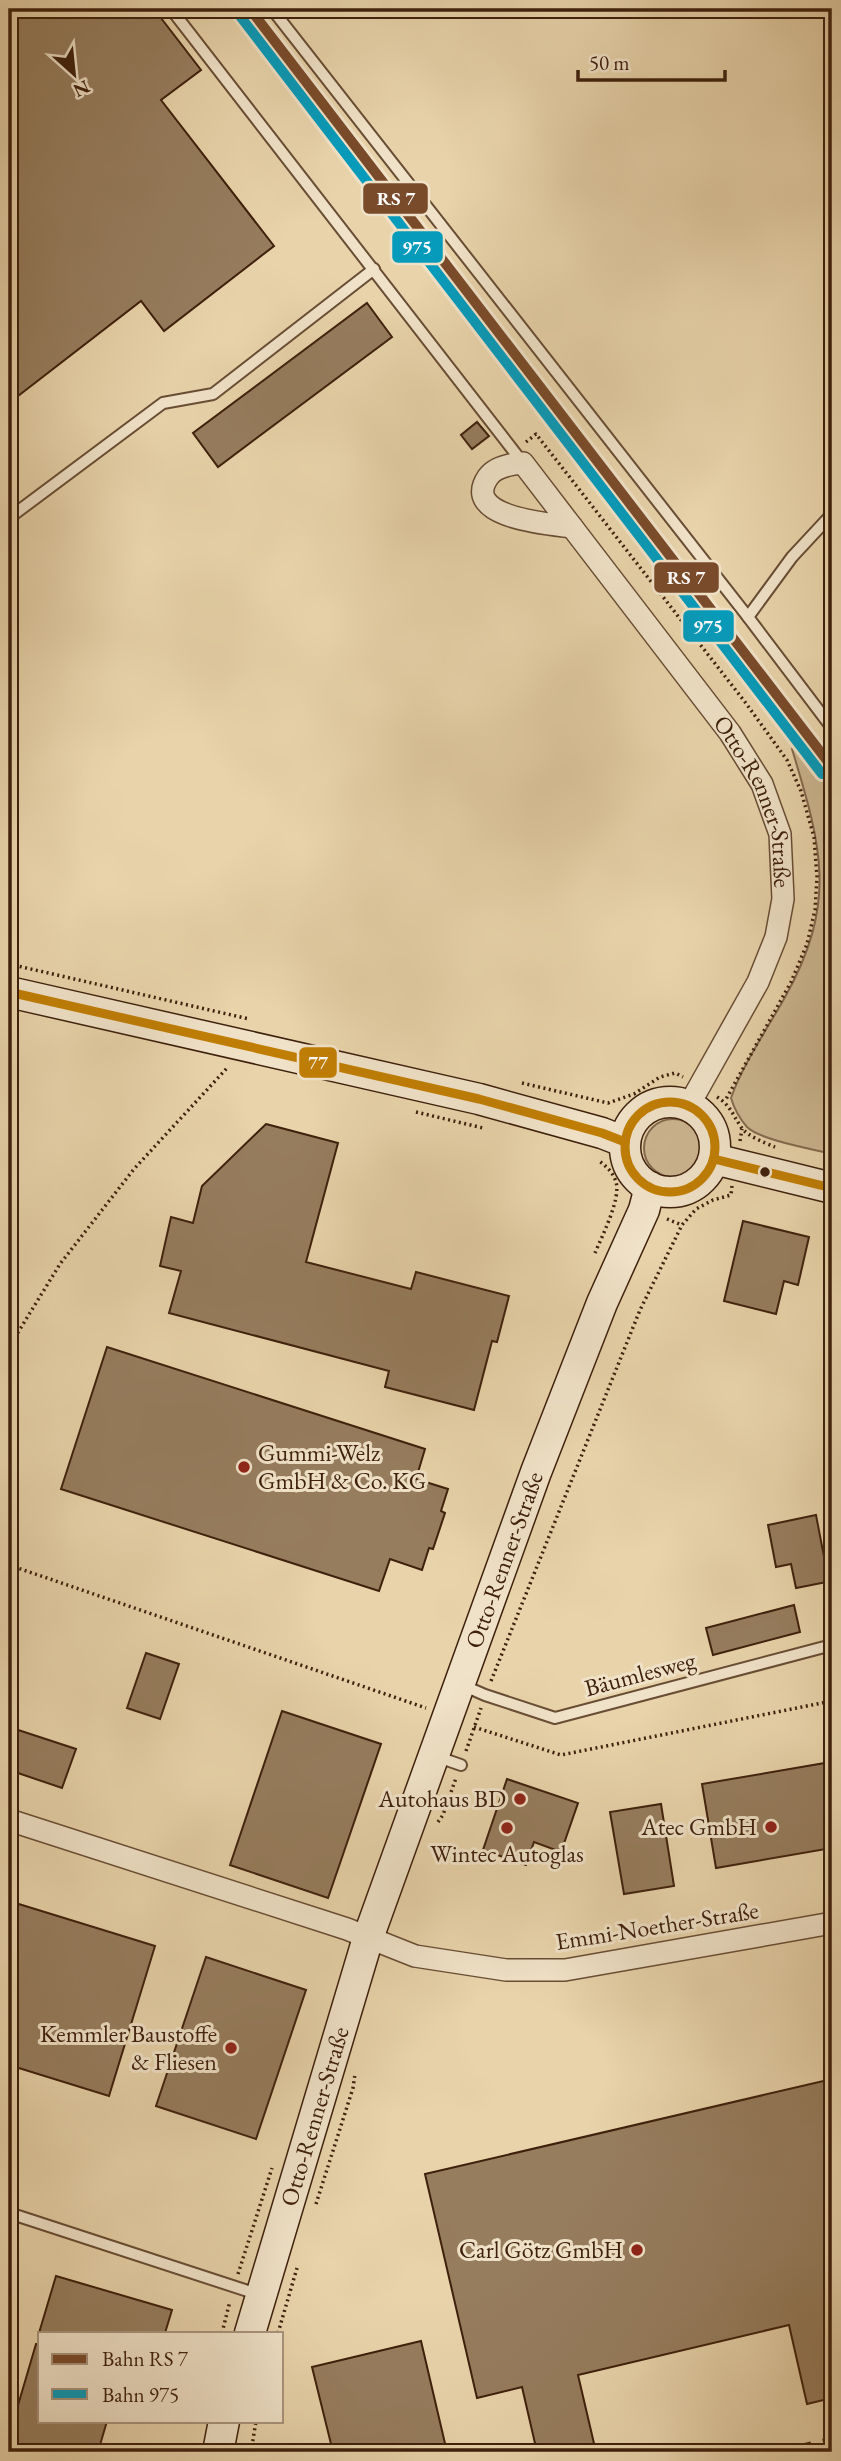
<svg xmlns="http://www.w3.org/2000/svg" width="841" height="2461" viewBox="0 0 841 2461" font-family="'EB Garamond',serif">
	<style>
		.green { fill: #cbb58f; stroke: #846a4e; stroke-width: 2 }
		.building { fill: #967d5e; stroke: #3e200c; stroke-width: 2 }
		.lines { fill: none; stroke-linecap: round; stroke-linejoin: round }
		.lane-casing { stroke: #684d34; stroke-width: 14 }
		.street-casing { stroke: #684d34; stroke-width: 24 }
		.secondary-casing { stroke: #3e200c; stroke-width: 33 }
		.path { stroke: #3e200c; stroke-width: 3.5; stroke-dasharray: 2 3.5; stroke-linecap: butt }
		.lane { stroke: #f0e2c8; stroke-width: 10 }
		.street { stroke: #f0e2c8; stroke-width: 21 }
		.secondary { stroke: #f0e2c8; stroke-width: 30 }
		.rail { stroke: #3e200c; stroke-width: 5; stroke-dasharray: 12 12; stroke-linecap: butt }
		.bus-1-casing { stroke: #f0e2c8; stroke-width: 14 }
		.bus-1 { stroke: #c07e04; stroke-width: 9 }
		.rail-1-casing { stroke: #f0e2c8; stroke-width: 16 }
		.rail-2-casing { stroke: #f0e2c8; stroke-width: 16 }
		.rail-1 { stroke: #7a4b2a; stroke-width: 10 }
		.rail-2 { stroke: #069bbb; stroke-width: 10 }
		.bus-dot { fill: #3e200c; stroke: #f0e2c8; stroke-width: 2.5 }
		.poi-dot { fill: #8f2418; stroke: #f0e2c8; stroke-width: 2.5 }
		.labels { text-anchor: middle; stroke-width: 6; stroke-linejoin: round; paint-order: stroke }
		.street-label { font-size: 24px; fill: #3e200c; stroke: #f0e2c8 }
		.poi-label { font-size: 24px; fill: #3e200c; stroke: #f0e2c8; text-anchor: end }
		.line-badge { stroke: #f0e2c8; stroke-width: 2.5 }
		.badge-label { font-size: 19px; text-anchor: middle; font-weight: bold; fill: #fff }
	</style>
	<rect width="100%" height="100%" fill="#e8d3aa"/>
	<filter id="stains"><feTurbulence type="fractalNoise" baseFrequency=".00286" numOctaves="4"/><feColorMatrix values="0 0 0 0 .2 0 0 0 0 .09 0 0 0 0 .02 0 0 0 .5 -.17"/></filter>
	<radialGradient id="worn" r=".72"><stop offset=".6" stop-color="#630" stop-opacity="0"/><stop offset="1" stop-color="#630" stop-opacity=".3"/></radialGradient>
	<g class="green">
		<path d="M795,743L832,791V1154C813,1149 760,1140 747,1127C740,1119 734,1108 731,1098C742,1066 767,1029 784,999C838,903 822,848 792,749Z"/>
		<circle cx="673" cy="1148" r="29"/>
	</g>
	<g class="building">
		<path d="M9,9H154L201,70L161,100L274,246L164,331L141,301L9,403Z"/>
		<path d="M367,303L392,337L218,467L193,433Z"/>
		<path d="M477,422L489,436L472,449L461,435Z"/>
		<path d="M266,1124L338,1143L306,1262L411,1289L416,1272L509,1296L497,1342L492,1341L474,1410L385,1387L389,1371L169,1313L181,1271L160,1266L171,1217L193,1223L202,1186Z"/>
		<path d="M743,1221L809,1237L798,1285L784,1281L776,1314L724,1301Z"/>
		<path d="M107,1347L425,1449L416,1479L448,1489L441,1511L445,1513L433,1549L429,1548L422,1570L390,1559L379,1591L61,1489Z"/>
		<path d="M816,1515L825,1562L832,1560V1581L796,1588L791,1564L776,1567L768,1525Z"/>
		<path d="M794,1605L800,1632L713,1655L706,1628Z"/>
		<path d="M146,1653L179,1664L160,1719L127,1708Z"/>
		<path d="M282,1711L381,1744L328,1898L230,1865Z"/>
		<path d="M9,1727L76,1749L62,1788L9,1770Z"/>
		<path d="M825,1763L832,1806V1848L716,1868L702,1784Z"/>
		<path d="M507,1779L578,1803L561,1852L534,1842L526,1865L483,1850Z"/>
		<path d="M661,1804L674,1886L624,1894L610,1812Z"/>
		<path d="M9,1901L155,1946L109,2096L9,2065Z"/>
		<path d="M206,1957L306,1990L256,2139L156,2106Z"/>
		<path d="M832,2079V2398L807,2404L789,2325L578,2375L596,2452H537L522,2387L477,2398L425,2174Z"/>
		<path d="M56,2276L172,2310L165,2333H39Z"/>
		<path d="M421,2341L447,2452H333L312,2367Z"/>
		<path d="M36,2344H40V2421H107L98,2452H9V2436Z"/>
	</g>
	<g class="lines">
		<defs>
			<g id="lane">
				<path d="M171,9L523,463"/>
				<path d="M272,9L748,617"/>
				<path d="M832,514L792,557L748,617L832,728"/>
				<path d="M9,518L163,403L213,394L374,269"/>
				<path d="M462,1685L485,1695L555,1718L832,1645"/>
				<path d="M435,1756L461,1765"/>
				<path d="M9,2213L260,2295"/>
			</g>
			<g id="street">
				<path d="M523,463L572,527C551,524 460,518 488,477C495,467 511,464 523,463Z"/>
				<path id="s1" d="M572,527L730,733L762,784L780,834L783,899L776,937L758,982L689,1105"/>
				<path d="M9,1820L347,1929L415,1956L506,1970H565L832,1923"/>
			</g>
			<g id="secondary">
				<path d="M9,992L479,1099L602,1133L625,1142"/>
				<circle cx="670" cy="1147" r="45"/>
				<path d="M714,1159L832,1188"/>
				<path id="s2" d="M250,2333L368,1938L536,1472L602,1303L644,1210L650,1187"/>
				<path d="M218,2452L224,2421"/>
			</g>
		</defs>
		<use href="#lane" class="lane-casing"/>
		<use href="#street" class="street-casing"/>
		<use href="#secondary" class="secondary-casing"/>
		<g class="path">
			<path d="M526,442L536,434L745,702L787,760L801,791L814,837L817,877L815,910L807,944L791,982L725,1101"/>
			<path d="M9,964L249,1019"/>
			<path d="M522,1083L608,1103L634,1094L660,1077L675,1073L683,1077"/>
			<path d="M717,1097C730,1105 733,1115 741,1127C747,1136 765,1143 775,1147"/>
			<path d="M416,1112L483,1128"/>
			<path d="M740,1141L742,1129"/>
			<path d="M667,1219L682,1225"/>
			<path d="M595,1253C602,1236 621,1199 616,1182C613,1172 606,1166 598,1160"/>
			<path d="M9,1347L60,1264L134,1169L228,1067"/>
			<path d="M9,1565L426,1708"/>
			<path d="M491,1681L640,1310L682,1225L696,1209L713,1200L731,1195L732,1186"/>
			<path d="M474,1727L561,1755L832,1701"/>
			<path d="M466,1751L481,1708"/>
			<path d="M438,1822L443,1815L456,1778"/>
			<path d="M316,2204L353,2088L355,2074"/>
			<path d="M238,2274L272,2168"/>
			<path d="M222,2333L230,2301"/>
			<path d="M278,2333L297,2268"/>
			<path d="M251,2452L256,2421"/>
		</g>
		<use href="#lane" class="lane"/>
		<use href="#street" class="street"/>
		<use href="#secondary" class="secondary"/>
		<path class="rail" d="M776,2452L832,2439"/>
		<defs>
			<g id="bus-1">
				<path d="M9,992L479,1099L602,1133L625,1142"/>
				<circle cx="670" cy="1147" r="45"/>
				<path d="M714,1159L832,1188"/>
			</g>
		</defs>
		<use href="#bus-1" class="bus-1-casing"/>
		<use href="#bus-1" class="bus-1"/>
		<defs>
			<path id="rail-1" d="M250,9L832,767"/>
			<path id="rail-2" d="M240,16L822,774"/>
		</defs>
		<use href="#rail-1" class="rail-1-casing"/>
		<use href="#rail-2" class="rail-2-casing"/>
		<use href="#rail-1" class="rail-1"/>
		<use href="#rail-2" class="rail-2"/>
	</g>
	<circle class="bus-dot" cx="765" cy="1172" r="6"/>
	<g class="poi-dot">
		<circle cx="244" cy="1467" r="7"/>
		<circle cx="520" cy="1799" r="7"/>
		<circle cx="771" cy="1827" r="7"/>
		<circle cx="507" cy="1828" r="7"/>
		<circle cx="231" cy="2048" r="7"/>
		<circle cx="637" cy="2250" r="7"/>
	</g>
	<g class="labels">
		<g class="street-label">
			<text dy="8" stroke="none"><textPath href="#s1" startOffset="334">Otto-Renner-Straße</textPath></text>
			<text dy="8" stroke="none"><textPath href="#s2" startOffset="814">Otto-Renner-Straße</textPath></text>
			<text transform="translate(640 1674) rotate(-15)" y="8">Bäumlesweg</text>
			<text transform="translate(657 1926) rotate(-9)" y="8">Emmi-Noether-Straße</text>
			<text dy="8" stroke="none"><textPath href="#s2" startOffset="226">Otto-Renner-Straße</textPath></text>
		</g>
		<g class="poi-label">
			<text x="258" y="1461" text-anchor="start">Gummi-Welz<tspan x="258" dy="28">GmbH &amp; Co. KG</tspan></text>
			<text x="506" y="1807">Autohaus BD</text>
			<text x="757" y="1835">Atec GmbH</text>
			<text x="507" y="1862" text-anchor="middle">Wintec Autoglas</text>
			<text x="217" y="2042">Kemmler Baustoffe<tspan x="217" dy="28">&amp; Fliesen</tspan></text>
			<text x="623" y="2258">Carl Götz GmbH</text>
		</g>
	</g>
	<g class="line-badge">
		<rect x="362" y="182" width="67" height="33" rx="7" fill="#7a4b2a"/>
		<rect x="391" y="230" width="53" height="34" rx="7" fill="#069bbb"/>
		<rect x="653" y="561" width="67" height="33" rx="7" fill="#7a4b2a"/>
		<rect x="682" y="609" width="53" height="34" rx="7" fill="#069bbb"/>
		<rect x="298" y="1046" width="40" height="33" rx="7" fill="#c07e04"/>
	</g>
	<g class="badge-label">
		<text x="396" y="205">RS 7</text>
		<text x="417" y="254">975</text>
		<text x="686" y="584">RS 7</text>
		<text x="708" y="633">975</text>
		<text x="318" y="1069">77</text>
	</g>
	<rect width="841" height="2461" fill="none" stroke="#e8d3aa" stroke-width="35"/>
	<rect x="10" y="10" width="820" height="2440" fill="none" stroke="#3e200c" stroke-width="3.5"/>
	<rect x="18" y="18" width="806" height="2426" fill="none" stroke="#3e200c" stroke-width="2"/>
	<rect x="38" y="2332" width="245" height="91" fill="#f0e2c8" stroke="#a9947d" stroke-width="2"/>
	<rect x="52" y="2354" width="35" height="10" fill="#7a4b2a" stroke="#a9947d" stroke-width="2"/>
	<text x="102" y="2366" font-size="21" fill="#3e200c">Bahn RS 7</text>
	<rect x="52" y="2389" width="35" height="10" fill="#069bbb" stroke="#a9947d" stroke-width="2"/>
	<text x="102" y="2402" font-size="21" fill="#3e200c">Bahn 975</text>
	<g transform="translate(74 74) rotate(153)" stroke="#f0e2c8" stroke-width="5" paint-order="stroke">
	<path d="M0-5L12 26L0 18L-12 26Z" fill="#3e200c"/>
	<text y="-10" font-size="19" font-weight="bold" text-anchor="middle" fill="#3e200c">N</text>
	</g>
	<path d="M578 70v10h147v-10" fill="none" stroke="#3e200c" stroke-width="3.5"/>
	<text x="589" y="70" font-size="21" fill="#3e200c" stroke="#f0e2c8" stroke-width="5" paint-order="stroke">50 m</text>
	<rect width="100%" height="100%" filter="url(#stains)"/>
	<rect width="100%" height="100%" fill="url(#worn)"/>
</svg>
